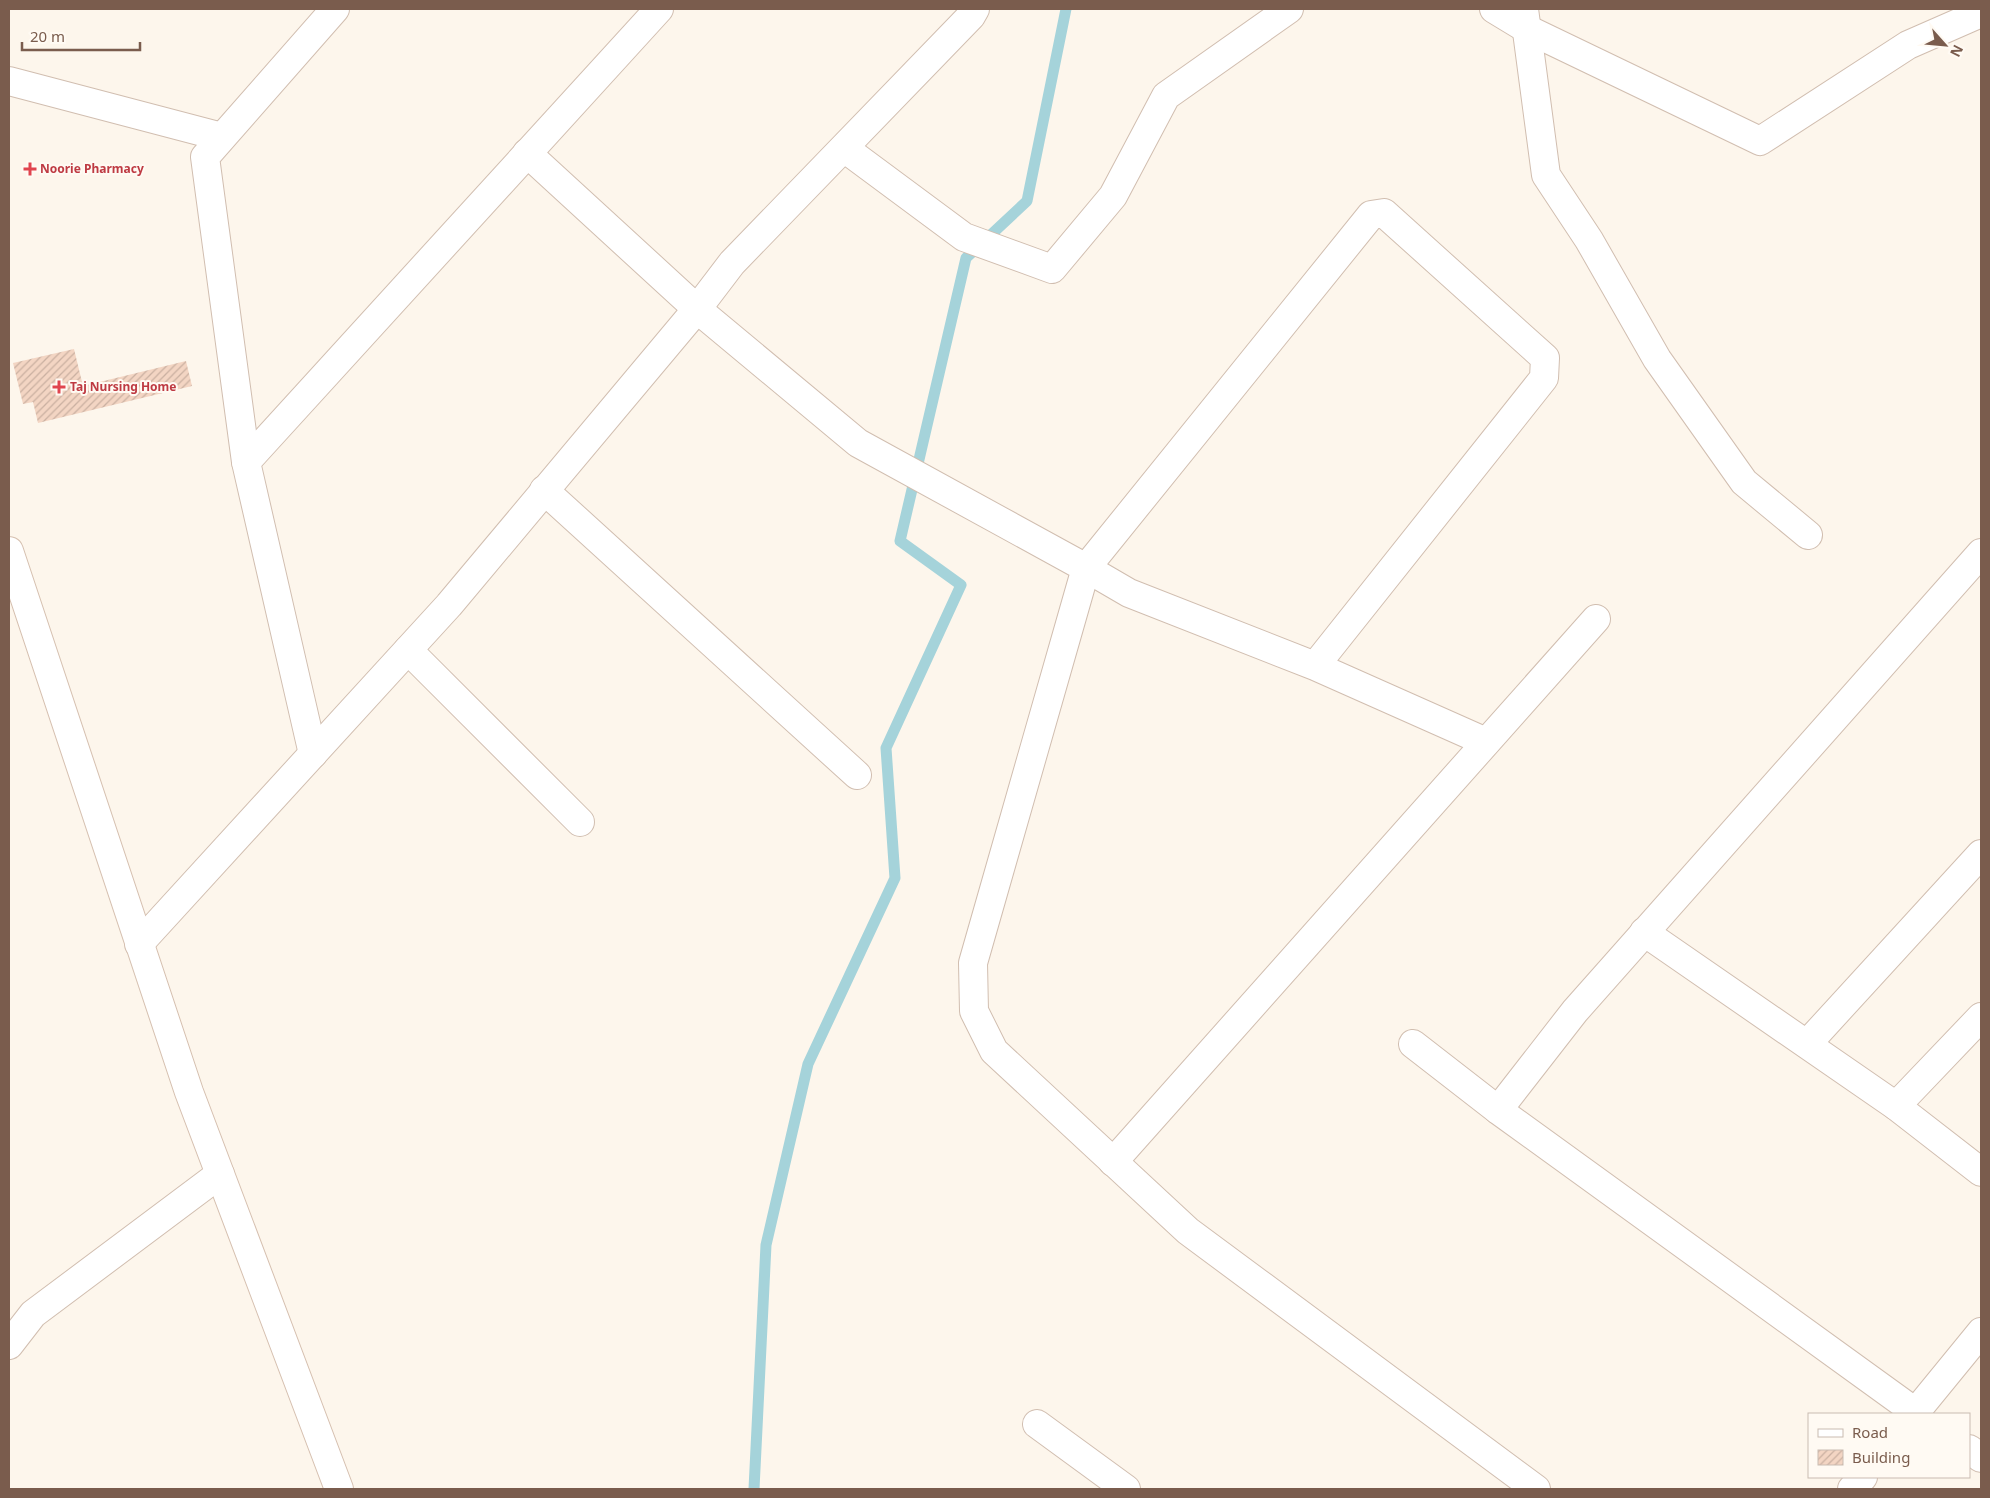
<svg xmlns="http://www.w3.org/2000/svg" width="1990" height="1498" viewBox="0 0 1990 1498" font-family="'Noto Sans',sans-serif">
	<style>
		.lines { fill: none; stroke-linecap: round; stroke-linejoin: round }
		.stream { stroke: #a5d3da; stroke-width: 11 }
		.building { fill: url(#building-hatch) }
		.street-casing { stroke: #d1beb0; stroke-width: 30 }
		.secondary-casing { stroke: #d6c0b0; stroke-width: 30 }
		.street { stroke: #fff; stroke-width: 28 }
		.secondary { stroke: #fff; stroke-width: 28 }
		.health-dot { fill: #e0444e; stroke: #fffaf3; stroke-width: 2 }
		.labels { text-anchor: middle; stroke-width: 4; stroke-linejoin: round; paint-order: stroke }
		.health-label { font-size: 12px; font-weight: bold; fill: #be3a42; stroke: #fffaf3; text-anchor: start }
	</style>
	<defs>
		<pattern id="building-hatch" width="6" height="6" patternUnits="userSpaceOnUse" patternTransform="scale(1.25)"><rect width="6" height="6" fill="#f3d5c3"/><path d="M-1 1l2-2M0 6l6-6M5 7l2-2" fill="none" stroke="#cab0a1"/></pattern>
	</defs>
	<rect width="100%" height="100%" fill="#fdf6ec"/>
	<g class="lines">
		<path class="stream" d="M754,1489L766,1245L808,1064L895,878L886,748L961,585L900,541L966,258L1027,201L1066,9"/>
	</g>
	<path class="building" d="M74,349L83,386L186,361L192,386L38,423L33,402L23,404L13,363Z"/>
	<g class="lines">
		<defs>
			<g id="street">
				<path d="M1494,9L1527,29L1760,141L1908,45L1981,13"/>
				<path d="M1524,9L1546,175L1589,240L1657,359L1744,482L1808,535"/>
				<path d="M9,81L222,137"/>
				<path d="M844,148L964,237L1052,269L1113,196L1166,96L1289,9"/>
				<path d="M527,153L697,309L858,443L1086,568L973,963L974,1011L994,1051L1188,1231L1536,1489"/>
				<path d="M246,462L205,157L335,9"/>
				<path d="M544,490L857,775"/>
				<path d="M408,650L580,822"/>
				<path d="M1315,666L1544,378L1545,358L1384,213L1371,215L1086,568L1129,593L1315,666L1486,742"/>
				<path d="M313,754L246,462L659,9"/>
				<path d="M1644,932L1896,1106L1981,1172"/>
				<path d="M139,944L449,605L697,309L732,263L971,16L975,9"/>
				<path d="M1413,1044L1498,1110L1918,1414"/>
				<path d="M1807,1044L1981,854"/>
				<path d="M1896,1106L1981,1017"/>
				<path d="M1498,1110L1575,1011L1981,553"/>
				<path d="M1113,1162L1596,619"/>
				<path d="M9,1345L33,1314L220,1174"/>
				<path d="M1914,1414L1981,1332"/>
				<path d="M1037,1424L1126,1489"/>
				<path d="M1969,1449L1981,1458"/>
				<path d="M1852,1489L1863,1477"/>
			</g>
			<path id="secondary" d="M9,551L189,1092L339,1489"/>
		</defs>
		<use href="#street" class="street-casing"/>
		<use href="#secondary" class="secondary-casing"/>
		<use href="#street" class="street"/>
		<use href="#secondary" class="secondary"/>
	</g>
	<g class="health-dot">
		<path d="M27.5 161.5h5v5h5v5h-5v5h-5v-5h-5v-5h5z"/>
		<path d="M56.5 379.5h5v5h5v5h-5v5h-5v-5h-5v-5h5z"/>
	</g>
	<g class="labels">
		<g class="health-label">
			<text x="40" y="173">Noorie Pharmacy</text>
			<text x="70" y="391">Taj Nursing Home</text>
		</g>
	</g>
	<rect width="1990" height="1498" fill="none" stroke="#7a5c4d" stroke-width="20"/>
	<rect x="1808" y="1413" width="162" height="65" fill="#fffaf3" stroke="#cabbb1"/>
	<rect x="1818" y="1429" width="25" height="8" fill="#ffffff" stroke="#cabbb1"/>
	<text x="1852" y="1438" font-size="15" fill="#7a5c4d">Road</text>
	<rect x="1818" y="1450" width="25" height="15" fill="url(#building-hatch)" stroke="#cabbb1"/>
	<text x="1852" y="1463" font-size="15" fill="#7a5c4d">Building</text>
	<g transform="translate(1945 45) rotate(117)" stroke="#fffaf3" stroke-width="4" paint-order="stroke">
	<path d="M0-4L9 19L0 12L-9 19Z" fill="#7a5c4d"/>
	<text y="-8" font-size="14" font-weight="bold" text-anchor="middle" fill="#7a5c4d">N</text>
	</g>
	<path d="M22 42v8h118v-8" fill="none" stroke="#7a5c4d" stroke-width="2.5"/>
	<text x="30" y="42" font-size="15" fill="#7a5c4d" stroke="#fffaf3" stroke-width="4" paint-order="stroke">20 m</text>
</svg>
